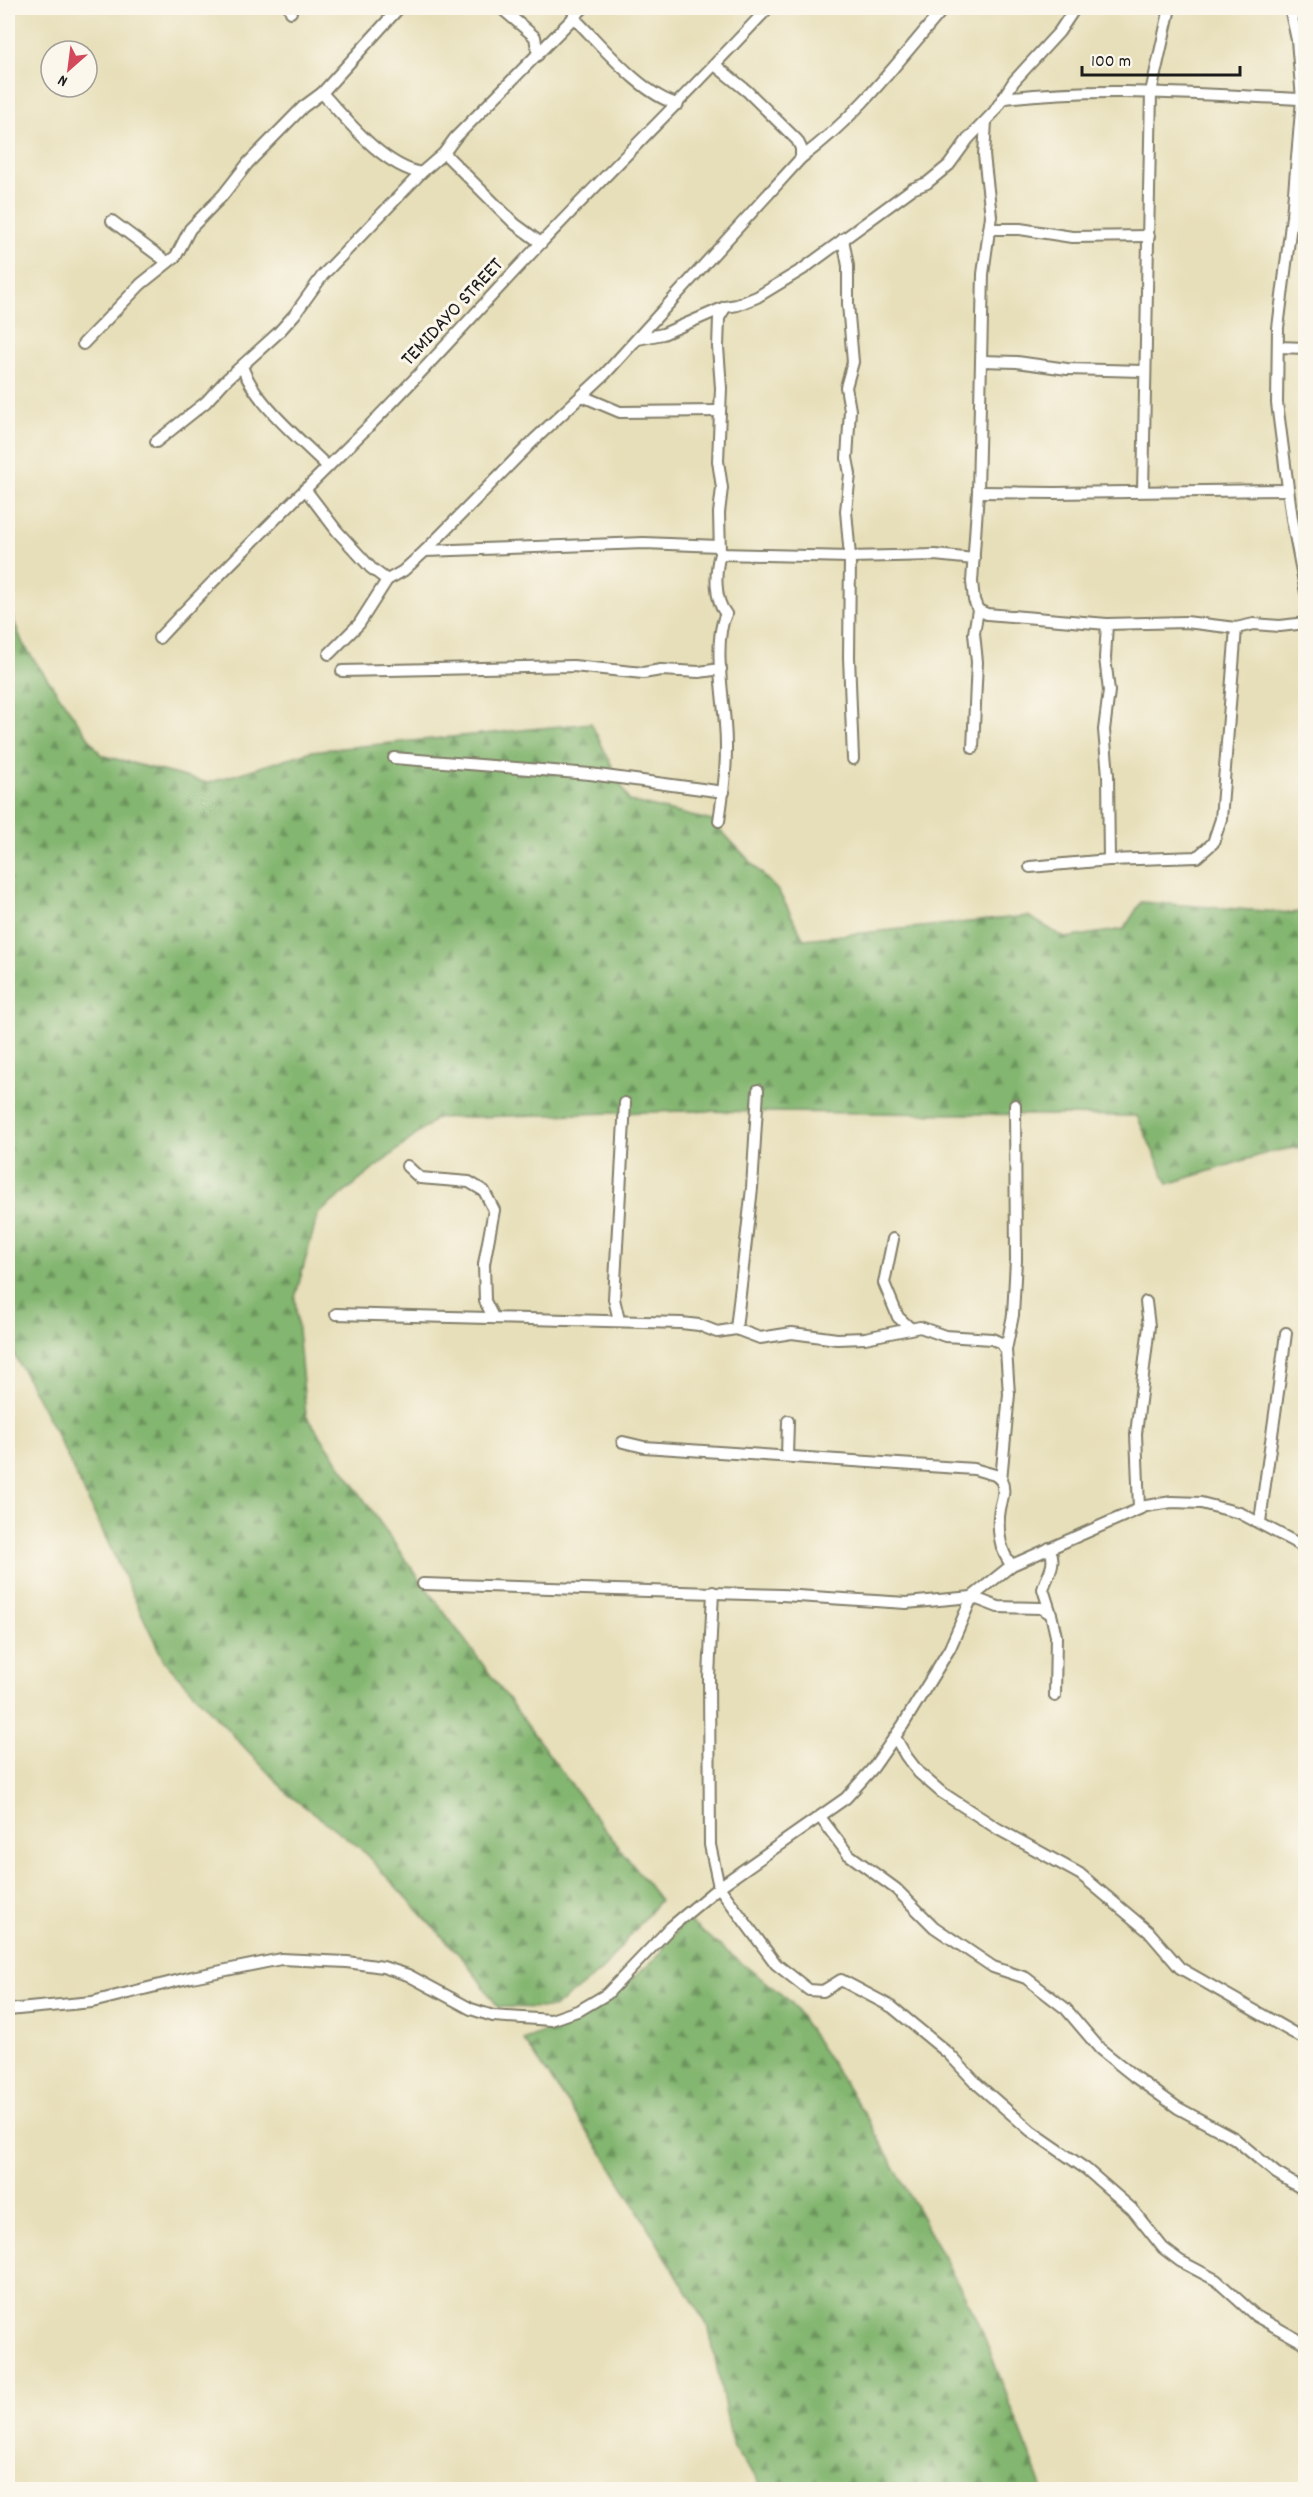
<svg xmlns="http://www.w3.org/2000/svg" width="1313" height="2497" viewBox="0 0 1313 2497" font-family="Dekko,sans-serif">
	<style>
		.forest { fill: url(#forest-firs); stroke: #506946; stroke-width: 1.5 }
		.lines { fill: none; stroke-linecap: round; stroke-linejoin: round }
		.minor-casing { stroke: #827e6a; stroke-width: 14 }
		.minor { stroke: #fff; stroke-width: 10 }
		.labels { text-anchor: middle; stroke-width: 6; stroke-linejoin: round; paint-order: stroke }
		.street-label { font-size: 21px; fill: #1c1c1c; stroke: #fbf7ec }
	</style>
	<defs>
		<pattern id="forest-firs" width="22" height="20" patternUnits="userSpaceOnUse" patternTransform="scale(1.5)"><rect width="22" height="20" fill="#83b670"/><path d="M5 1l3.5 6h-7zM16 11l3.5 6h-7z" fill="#6a935b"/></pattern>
	</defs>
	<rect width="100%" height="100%" fill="#fbf7ec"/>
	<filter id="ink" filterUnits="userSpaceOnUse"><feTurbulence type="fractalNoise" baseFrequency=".0167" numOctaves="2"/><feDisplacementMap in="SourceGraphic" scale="12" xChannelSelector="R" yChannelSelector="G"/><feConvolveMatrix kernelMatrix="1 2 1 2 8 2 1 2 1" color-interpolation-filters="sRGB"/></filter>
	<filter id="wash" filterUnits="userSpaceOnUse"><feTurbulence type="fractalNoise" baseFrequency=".008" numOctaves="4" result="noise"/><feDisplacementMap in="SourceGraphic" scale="24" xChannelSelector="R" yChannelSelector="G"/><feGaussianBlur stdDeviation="1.35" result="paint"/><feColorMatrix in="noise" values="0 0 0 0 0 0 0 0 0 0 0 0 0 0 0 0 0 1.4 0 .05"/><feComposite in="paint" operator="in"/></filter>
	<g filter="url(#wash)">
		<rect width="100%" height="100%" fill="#e7dfb9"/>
		<g class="forest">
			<path d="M8,606L23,644L101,755L208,783L312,751L591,723L629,801L712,821L779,892L804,939L1028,916L1065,938L1124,929L1141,902L1292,913L1305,911V1146L1270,1152L1168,1184L1137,1116L685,1111L437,1118L318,1214L295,1298L306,1415L405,1559L593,1814L660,1900L601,1971L553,2008L498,2007L466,1962L359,1847L289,1795L164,1661L57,1435L8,1343Z"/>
			<path d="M686,1919L791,2002L869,2121L977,2318L1043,2489H764L733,2448L709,2328L607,2160L524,2040L596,2009L654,1960Z"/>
		</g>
	</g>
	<g filter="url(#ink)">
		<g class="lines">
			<defs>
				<g id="minor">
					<path d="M290,8L291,12"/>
					<path d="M501,8L535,37L538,55"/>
					<path d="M1290,8L1297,40L1302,99L1292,216L1278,328L1277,403L1292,519L1306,593"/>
					<path d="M573,17C600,43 642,96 678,104"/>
					<path d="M715,65L747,91L797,140L801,148V158"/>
					<path d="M322,93C348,121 382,165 421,173"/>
					<path d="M1005,98C1104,86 1203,95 1302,99"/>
					<path d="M444,153L515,224L541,243"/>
					<path d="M112,221L167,262"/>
					<path d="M989,229H1020L1072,237L1149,236"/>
					<path d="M843,239L848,266V304L853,362L846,387L850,410L847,458L850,474L846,511L850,557L849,657L853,759"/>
					<path d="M725,308L719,318L718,347L721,388L718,461L722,488L719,513L720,554L850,557L935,555L974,559"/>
					<path d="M638,339L663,334L725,307L737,305L757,297L803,269L912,189L927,183L949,165L968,139L994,112L1014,81L1059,32L1075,8"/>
					<path d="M83,344L141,284L176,256L190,229L223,195L248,163L303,107L322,93L399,8"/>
					<path d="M1278,347L1306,348"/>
					<path d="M981,361L1017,362L1067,369L1143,371"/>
					<path d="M242,366C254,402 301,440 328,467"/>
					<path d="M582,396L620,412L720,411"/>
					<path d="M156,442L206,402L225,381L278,333L295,314L323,275L421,173L444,153L455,138L583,8"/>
					<path d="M305,489L337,531L371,568L387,580"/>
					<path d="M1143,491L1151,92L1170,8"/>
					<path d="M978,492L1054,493L1287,490"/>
					<path d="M425,551L534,440L605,374L801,158C857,117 899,60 944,8"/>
					<path d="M978,610L987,614L1107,624L1186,622L1236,628L1254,624L1280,626L1306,623"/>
					<path d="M1107,624L1105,658L1109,691L1104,730L1108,775L1109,860"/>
					<path d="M159,638C223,569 291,504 357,438C421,375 479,308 541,243C616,164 694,88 768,8"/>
					<path d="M329,654L359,624L387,580L403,571L425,551L644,543L719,546"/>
					<path d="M342,671L573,666L643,673L661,670L699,672L721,669"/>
					<path d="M973,748L977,662L974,633L978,610L974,600L972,582L978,492L983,274L991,216L984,155L986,121"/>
					<path d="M394,758L590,774L724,792"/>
					<path d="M719,821C724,788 728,757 725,724C723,694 713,640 726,614C714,600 715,571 720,554"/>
					<path d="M1030,867L1109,860L1197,857L1213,843L1221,819L1236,628"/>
					<path d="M407,1166L420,1178L469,1182L484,1191L494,1210L484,1264L485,1301L493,1317"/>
					<path d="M893,1239L884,1283L898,1317L910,1328"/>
					<path d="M336,1314L681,1323L699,1325L717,1332L736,1329L760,1338L792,1333L837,1339L865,1338L920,1327L945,1336L992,1339L1001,1343L1006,1350"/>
					<path d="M619,1320L614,1299L625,1103"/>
					<path d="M736,1329L752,1188L758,1090"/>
					<path d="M623,1442L644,1447L974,1469L995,1475L1001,1480"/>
					<path d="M787,1456L788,1421"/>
					<path d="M1139,1508L1136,1434L1149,1326L1146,1302"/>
					<path d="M1260,1522C1268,1459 1278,1396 1286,1333"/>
					<path d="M1049,1548C1058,1564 1047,1575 1043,1589L1051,1614"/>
					<path d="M1012,1565C999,1552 997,1526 1000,1509C1002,1499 1006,1490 1001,1480L1009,1394L1006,1350L1013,1315L1016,1260L1015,1105"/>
					<path d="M423,1584L782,1595L906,1603L972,1597L998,1607L1041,1608L1051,1614L1056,1636L1055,1696"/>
					<path d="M713,1592L709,1677L710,1845L719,1887L776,1964L809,1990L823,1991L841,1980L892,2007L949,2054L976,2083L1031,2131L1086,2169L1132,2209L1163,2248L1180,2261L1216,2280L1256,2316L1306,2344"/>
					<path d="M895,1737L906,1756L919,1773L941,1792L998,1829L1080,1874L1149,1932L1180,1968L1306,2040"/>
					<path d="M820,1817L848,1854L896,1889L934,1927L993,1967L1026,1978L1066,2009L1100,2049L1135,2077L1178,2108L1234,2138L1276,2173L1306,2191"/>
					<path d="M8,2010L92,2002L192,1977L281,1959L347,1962L383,1967L408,1975L471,2009L493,2016L551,2020L580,2010L607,1994L671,1927L719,1887L846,1798L873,1768L903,1725L950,1648L972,1597L1012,1565L1146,1506L1172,1502L1201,1503L1240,1513L1306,1548"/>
				</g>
			</defs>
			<use href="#minor" class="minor-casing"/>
			<use href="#minor" class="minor"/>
		</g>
	</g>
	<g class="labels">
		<g class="street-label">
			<text transform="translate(451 311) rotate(-47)" y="7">TEMIDAYO STREET</text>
		</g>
	</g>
	<rect width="1313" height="2497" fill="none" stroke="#fbf7ec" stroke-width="30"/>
	<g transform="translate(69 69) rotate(208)"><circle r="28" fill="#fbf7ec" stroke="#a29f99" stroke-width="1.5"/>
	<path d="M0-4.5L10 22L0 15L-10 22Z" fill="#d1495b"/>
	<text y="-9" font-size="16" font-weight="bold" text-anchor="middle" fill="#1c1c1c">N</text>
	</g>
	<path d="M1082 66v9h158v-9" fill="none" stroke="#1c1c1c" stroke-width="3"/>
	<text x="1091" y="66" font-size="18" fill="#1c1c1c" stroke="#fbf7ec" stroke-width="4.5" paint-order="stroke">100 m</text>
</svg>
